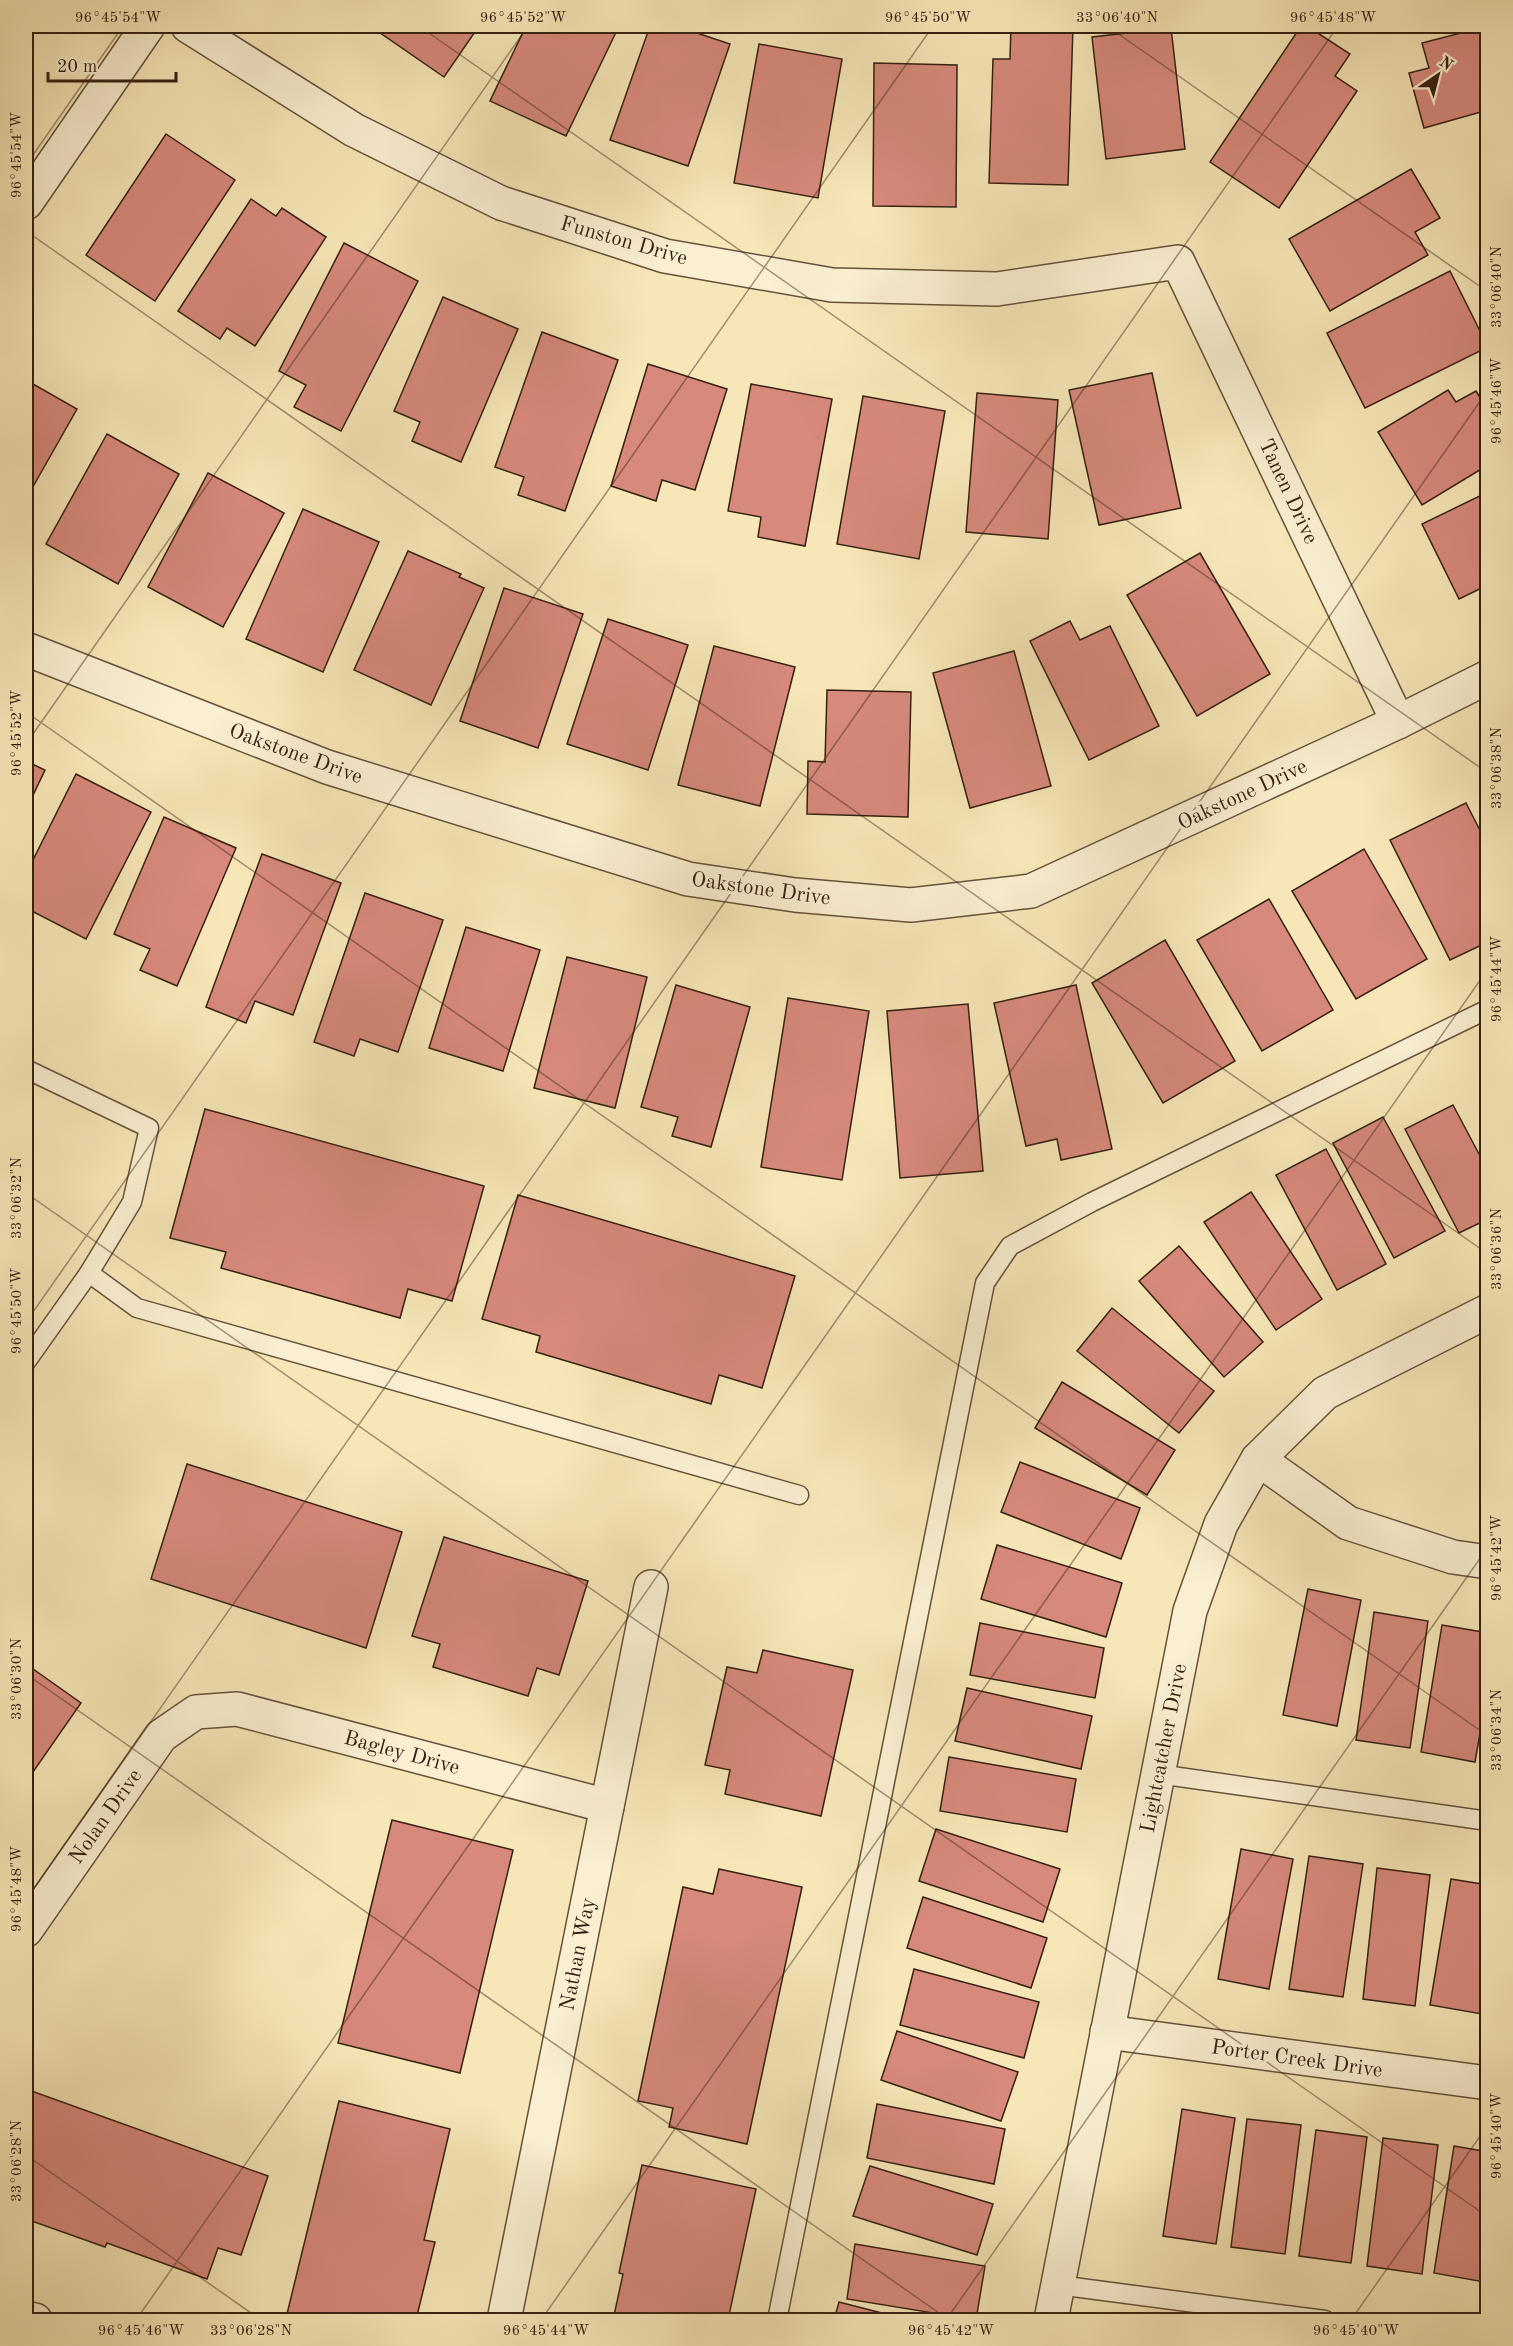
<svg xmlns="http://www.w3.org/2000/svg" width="1513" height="2346" viewBox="0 0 1513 2346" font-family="'Old Standard TT',serif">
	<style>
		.building { fill: #d7897c; stroke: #352011; stroke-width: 1.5 }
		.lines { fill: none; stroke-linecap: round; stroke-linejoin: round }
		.lane-casing { stroke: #66523b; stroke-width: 21 }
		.street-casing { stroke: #66523b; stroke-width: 36 }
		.lane { stroke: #faefd1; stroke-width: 18 }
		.street { stroke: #faefd1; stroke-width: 33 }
		.ticks { fill: none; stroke: #352011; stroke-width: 1.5; stroke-opacity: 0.45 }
		.labels { text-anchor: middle; stroke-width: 6; stroke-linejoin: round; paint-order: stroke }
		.street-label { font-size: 21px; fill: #352011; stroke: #faefd1 }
		.neatline { fill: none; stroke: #352011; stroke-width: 2 }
		.ticks-label { font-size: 15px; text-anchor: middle; fill: #352011 }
	</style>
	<rect width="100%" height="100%" fill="#f7e7b8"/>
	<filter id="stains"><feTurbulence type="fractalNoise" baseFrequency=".00333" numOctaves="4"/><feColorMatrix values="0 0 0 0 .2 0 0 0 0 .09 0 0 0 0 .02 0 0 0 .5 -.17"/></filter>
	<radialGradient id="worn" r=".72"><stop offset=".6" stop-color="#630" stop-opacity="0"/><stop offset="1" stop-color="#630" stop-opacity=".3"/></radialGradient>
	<g class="building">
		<path d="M379,26H479L444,77L376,30Z"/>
		<path d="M526,26H619L566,136L490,101Z"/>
		<path d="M650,26H676L730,44L688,166L610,140Z"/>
		<path d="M1011,26H1073L1068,185L989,183L993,59H1010Z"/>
		<path d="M1301,26H1307L1350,54L1335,76L1357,91L1279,208L1210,162Z"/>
		<path d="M1488,26V110L1424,128L1409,73L1429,68L1422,43Z"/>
		<path d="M1171,28L1185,149L1106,159L1092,37Z"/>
		<path d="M759,44L842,59L818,198L734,183Z"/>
		<path d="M874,63L957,65L956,207L873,206Z"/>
		<path d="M166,134L235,180L155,301L86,255Z"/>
		<path d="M1411,169L1440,218L1415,232L1428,255L1330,311L1289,239Z"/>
		<path d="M251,199L276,216L282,208L326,237L255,346L227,328L220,339L178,311Z"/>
		<path d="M344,243L418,281L341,431L294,407L306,385L279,371Z"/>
		<path d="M1450,271L1488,347L1365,408L1327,333Z"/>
		<path d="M443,297L518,329L461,462L412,441L420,422L394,411Z"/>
		<path d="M542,332L618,360L565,511L518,495L524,477L495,467Z"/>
		<path d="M648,364L727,389L695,490L662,480L656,501L611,486Z"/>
		<path d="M1152,373L1181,508L1099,525L1069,390Z"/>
		<path d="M26,380L77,409L26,499Z"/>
		<path d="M751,384L832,399L805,546L758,537L761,517L728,511Z"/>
		<path d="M1448,390L1456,402L1476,391L1481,399L1488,396V465L1422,505L1378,432Z"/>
		<path d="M977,393L1058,400L1048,539L966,532Z"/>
		<path d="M863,396L945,411L919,559L837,544Z"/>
		<path d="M107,434L179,474L118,584L46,544Z"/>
		<path d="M208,473L284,513L223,627L148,587Z"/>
		<path d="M1488,492V585L1459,599L1422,524Z"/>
		<path d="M303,509L379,542L323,672L246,639Z"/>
		<path d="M408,551L461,574L459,577L484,588L431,705L354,670Z"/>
		<path d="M1200,553L1270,674L1197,716L1127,595Z"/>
		<path d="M504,588L583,614L538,748L460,721Z"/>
		<path d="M608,619L688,645L648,770L567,744Z"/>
		<path d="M1070,621L1080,640L1110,626L1159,726L1089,760L1030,641Z"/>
		<path d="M714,646L795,667L760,806L678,785Z"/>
		<path d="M1014,651L1051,786L970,808L933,673Z"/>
		<path d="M827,690L911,692L908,817L807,814L808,761L825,762Z"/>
		<path d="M26,761L45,770L26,810Z"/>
		<path d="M76,774L151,812L86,939L26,908V874Z"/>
		<path d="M1466,803L1488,846V942L1450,960L1390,840Z"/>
		<path d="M164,817L236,848L177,986L140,970L150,949L114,934Z"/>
		<path d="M1364,849L1427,959L1356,999L1292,891Z"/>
		<path d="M262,854L341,883L293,1015L255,1001L246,1023L206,1007Z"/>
		<path d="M365,893L443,920L398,1052L360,1039L354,1056L314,1042Z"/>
		<path d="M1269,899L1333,1010L1262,1051L1197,940Z"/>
		<path d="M466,927L540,950L503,1071L429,1048Z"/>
		<path d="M1165,940L1235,1061L1163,1103L1092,983Z"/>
		<path d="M567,957L647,977L615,1108L534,1088Z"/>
		<path d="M676,985L750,1007L711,1147L672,1136L678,1117L641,1107Z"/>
		<path d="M1076,985L1112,1149L1061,1160L1057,1139L1026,1146L994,1003Z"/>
		<path d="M788,998L869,1011L842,1180L761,1167Z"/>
		<path d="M968,1004L983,1171L900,1178L887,1011Z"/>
		<path d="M1453,1105L1488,1171V1219L1459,1233L1405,1129Z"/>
		<path d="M205,1109L484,1186L452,1301L408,1289L400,1318L221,1268L226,1252L170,1238Z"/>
		<path d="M1383,1117L1445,1231L1394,1258L1333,1143Z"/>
		<path d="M1326,1149L1386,1264L1337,1290L1276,1175Z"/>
		<path d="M1251,1192L1322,1299L1276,1330L1204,1222Z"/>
		<path d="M518,1195L795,1276L762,1388L719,1375L711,1404L536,1352L540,1336L482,1319Z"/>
		<path d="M1179,1246L1263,1342L1224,1377L1139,1281Z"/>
		<path d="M1112,1308L1214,1391L1179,1433L1077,1351Z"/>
		<path d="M1062,1382L1175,1450L1147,1495L1035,1428Z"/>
		<path d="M1020,1462L1140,1508L1121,1559L1001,1512Z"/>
		<path d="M187,1464L402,1532L366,1648L151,1579Z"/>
		<path d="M444,1537L588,1581L559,1675L537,1668L528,1696L433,1667L440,1644L412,1636Z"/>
		<path d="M997,1545L1122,1583L1106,1637L981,1599Z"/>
		<path d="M1308,1589L1361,1600L1337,1726L1283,1715Z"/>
		<path d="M1374,1612L1428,1621L1410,1748L1356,1740Z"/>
		<path d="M980,1623L1104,1648L1095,1698L970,1675Z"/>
		<path d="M1442,1625L1488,1633V1687L1475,1762L1421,1752Z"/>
		<path d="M763,1650L853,1670L821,1816L725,1794L730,1770L705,1765L727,1667L757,1673Z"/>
		<path d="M26,1664L81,1703L26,1782Z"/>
		<path d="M967,1688L1092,1716L1081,1769L955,1741Z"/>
		<path d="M949,1757L1076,1779L1067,1832L940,1811Z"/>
		<path d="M392,1820L513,1850L460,2073L338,2043Z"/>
		<path d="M936,1829L1060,1869L1043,1922L919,1881Z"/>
		<path d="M1241,1849L1293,1859L1269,1989L1218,1979Z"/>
		<path d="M1309,1856L1363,1864L1343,1997L1289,1989Z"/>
		<path d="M1377,1868L1430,1875L1415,2006L1363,1999Z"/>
		<path d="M719,1869L802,1887L747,2144L669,2127L673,2108L638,2101L683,1887L713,1894Z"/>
		<path d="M1451,1879L1488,1885V1981L1482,2014L1430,2005Z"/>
		<path d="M923,1897L1047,1938L1031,1988L907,1948Z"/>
		<path d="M914,1969L1039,2002L1024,2058L900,2025Z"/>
		<path d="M897,2031L1018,2072L1001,2121L881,2080Z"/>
		<path d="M26,2089L268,2176L241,2255L218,2248L207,2279L107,2243L105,2247L26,2219Z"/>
		<path d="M339,2101L450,2129L424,2240L435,2242L416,2320H298L286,2318Z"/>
		<path d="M877,2104L1005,2129L994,2184L867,2158Z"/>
		<path d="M1182,2109L1235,2118L1216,2244L1163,2236Z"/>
		<path d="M1247,2119L1301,2125L1285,2254L1231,2247Z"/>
		<path d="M1316,2130L1367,2137L1351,2263L1299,2256Z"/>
		<path d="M1383,2138L1438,2145L1422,2274L1367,2266Z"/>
		<path d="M1454,2146L1488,2152V2262L1484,2282L1434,2273Z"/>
		<path d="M642,2165L756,2189L728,2320H613L623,2274L619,2273Z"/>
		<path d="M870,2166L993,2204L977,2255L853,2216Z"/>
		<path d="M855,2244L985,2266L976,2320L847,2299Z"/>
		<path d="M839,2302L909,2320H834Z"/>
	</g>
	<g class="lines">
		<defs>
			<g id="lane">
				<path d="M26,1069L149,1128L132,1202L89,1273L26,1362"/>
				<path d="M89,1273L137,1308L799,1495"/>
				<path d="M1158,1774L1488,1821"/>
				<path d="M1058,2285L1325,2320"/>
				<path d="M777,2320L985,1283L1010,1246L1092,1202L1488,1009"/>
			</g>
			<g id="street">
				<path d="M188,26L354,130L501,203L665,256L832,285L997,289L1178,262L1398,722"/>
				<path d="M26,203L148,26"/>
				<path d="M26,649L327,767L688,879L795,895L911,905L1031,891L1398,722L1488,677"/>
				<path d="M1258,1459L1348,1523L1453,1557L1488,1562"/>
				<path d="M26,1930L161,1736L196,1712L237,1709L607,1806"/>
				<path d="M1107,2032L1488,2083"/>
				<path d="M26,2318L35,2320"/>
				<path d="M504,2320L651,1587"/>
				<path d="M1051,2320L1190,1611L1221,1524L1258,1459L1325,1393L1488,1311"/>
			</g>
		</defs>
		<use href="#lane" class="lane-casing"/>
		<use href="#street" class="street-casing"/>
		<use href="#lane" class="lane"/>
		<use href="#street" class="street"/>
	</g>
	<path class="ticks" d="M419,26L1488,773M1107,26L1488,292M26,165L123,26M26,231L1488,1254M26,712L1488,1736M26,744L528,26M26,1193L1488,2217M26,1322L933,26M26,1674L949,2320M26,1900L1338,26M26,2155L261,2320M136,2320L1488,390M541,2320L1488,969M946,2320L1488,1547M1351,2320L1488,2125"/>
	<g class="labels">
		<g class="street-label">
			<text transform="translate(624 240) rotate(16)" y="7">Funston Drive</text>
			<text transform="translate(1289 491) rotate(65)" y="7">Tanen Drive</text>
			<text transform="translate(296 753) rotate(20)" y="7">Oakstone Drive</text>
			<text transform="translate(1242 794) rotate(-25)" y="7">Oakstone Drive</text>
			<text transform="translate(761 888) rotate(8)" y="7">Oakstone Drive</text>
			<text transform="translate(1163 1748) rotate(-79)" y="7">Lightcatcher Drive</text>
			<text transform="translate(402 1752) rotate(15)" y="7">Bagley Drive</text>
			<text transform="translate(105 1816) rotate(-55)" y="7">Nolan Drive</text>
			<text transform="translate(577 1954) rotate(-79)" y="7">Nathan Way</text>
			<text transform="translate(1297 2058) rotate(8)" y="7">Porter Creek Drive</text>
		</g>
	</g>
	<rect width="1513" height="2346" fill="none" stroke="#f7e7b8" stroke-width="66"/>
	<g transform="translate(1438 75) rotate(35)" stroke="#faefd1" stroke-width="4.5" paint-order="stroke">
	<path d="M0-4.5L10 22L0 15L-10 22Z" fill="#352011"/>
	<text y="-9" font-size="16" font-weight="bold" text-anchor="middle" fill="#352011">N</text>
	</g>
	<path d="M48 72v9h128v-9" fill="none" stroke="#352011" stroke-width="3"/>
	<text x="57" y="72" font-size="18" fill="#352011" stroke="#faefd1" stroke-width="4.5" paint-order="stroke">20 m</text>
	<rect x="33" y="33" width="1447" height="2280" class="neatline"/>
	<g class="ticks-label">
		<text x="118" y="22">96°45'54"W</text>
		<text x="523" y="22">96°45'52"W</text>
		<text x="928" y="22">96°45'50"W</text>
		<text x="1117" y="22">33°06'40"N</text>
		<text x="1333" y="22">96°45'48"W</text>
		<text transform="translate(16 155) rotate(-90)" y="5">96°45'54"W</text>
		<text transform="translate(1496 287) rotate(-90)" y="5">33°06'40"N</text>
		<text transform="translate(1496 401) rotate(-90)" y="5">96°45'46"W</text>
		<text transform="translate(16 733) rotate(-90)" y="5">96°45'52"W</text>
		<text transform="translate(1496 768) rotate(-90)" y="5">33°06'38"N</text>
		<text transform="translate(1496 979) rotate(-90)" y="5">96°45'44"W</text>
		<text transform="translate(16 1198) rotate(-90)" y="5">33°06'32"N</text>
		<text transform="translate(1496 1249) rotate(-90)" y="5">33°06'36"N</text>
		<text transform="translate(16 1311) rotate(-90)" y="5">96°45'50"W</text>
		<text transform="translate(1496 1558) rotate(-90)" y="5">96°45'42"W</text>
		<text transform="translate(16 1679) rotate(-90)" y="5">33°06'30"N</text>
		<text transform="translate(1496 1730) rotate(-90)" y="5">33°06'34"N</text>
		<text transform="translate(16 1889) rotate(-90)" y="5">96°45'48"W</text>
		<text transform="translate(1496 2136) rotate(-90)" y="5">96°45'40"W</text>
		<text transform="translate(16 2161) rotate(-90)" y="5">33°06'28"N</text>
		<text x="141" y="2335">96°45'46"W</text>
		<text x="251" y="2335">33°06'28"N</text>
		<text x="546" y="2335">96°45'44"W</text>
		<text x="951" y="2335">96°45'42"W</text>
		<text x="1356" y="2335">96°45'40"W</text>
	</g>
	<rect width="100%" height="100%" filter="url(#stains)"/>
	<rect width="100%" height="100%" fill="url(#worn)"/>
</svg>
